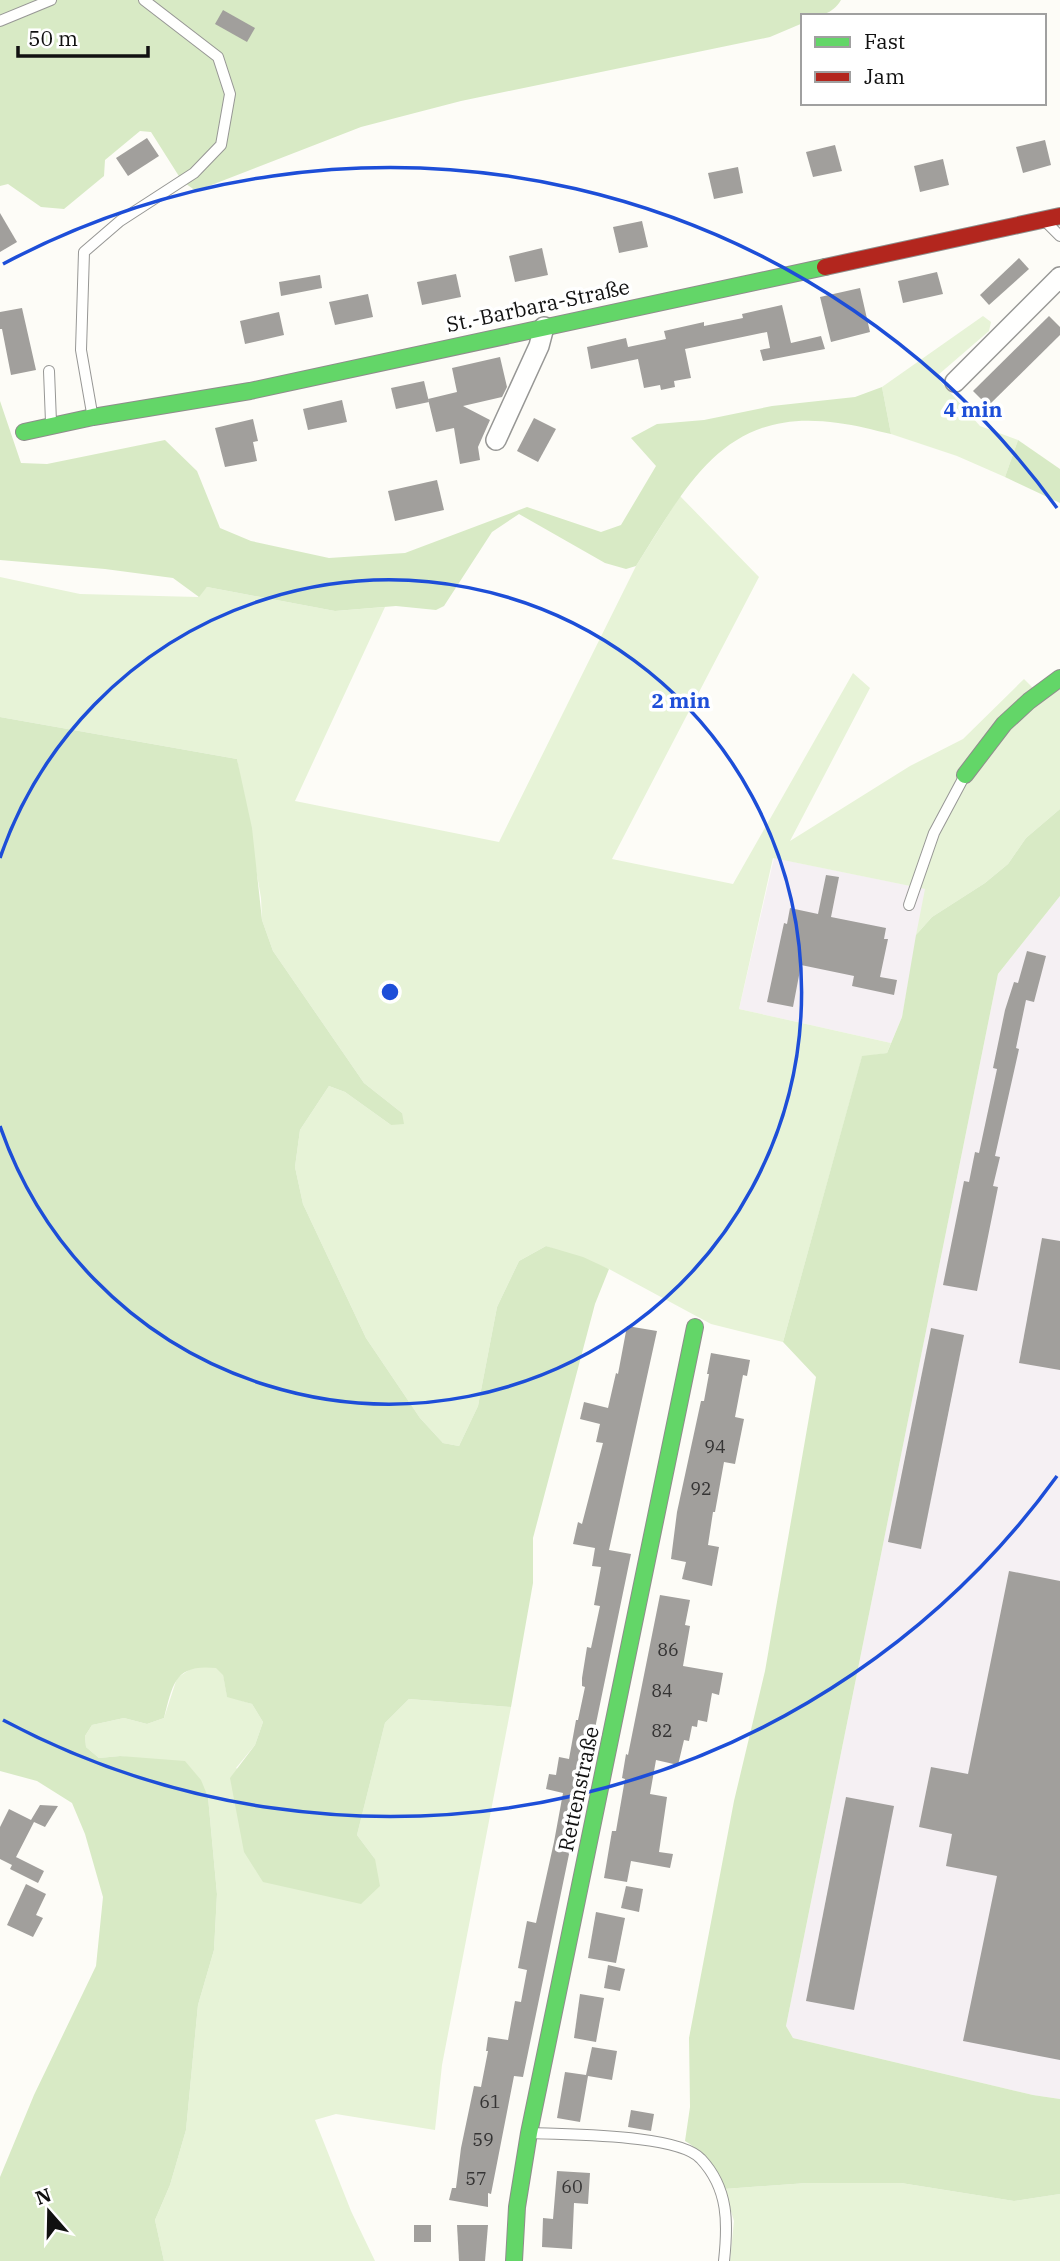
<svg xmlns="http://www.w3.org/2000/svg" width="1060" height="2261" viewBox="0 0 1060 2261" font-family="'IBM Plex Serif',serif">
	<style>
		.industrial { fill: #f5f0f3 }
		.green { fill: #e7f3d7 }
		.forest { fill: #d8eac5 }
		.building { fill: #a19f9c }
		.lines { fill: none; stroke-linecap: round; stroke-linejoin: round }
		.lane-casing { stroke: #979795; stroke-width: 12 }
		.street-casing { stroke: #979795; stroke-width: 22 }
		.fast-casing { stroke: #8e8d8b; stroke-width: 18 }
		.jam-casing { stroke: #8e8d8b; stroke-width: 18 }
		.lane { stroke: #fffffe; stroke-width: 10 }
		.street { stroke: #fffffe; stroke-width: 19 }
		.fast { stroke: #63d668; stroke-width: 16 }
		.jam { stroke: #b3261e; stroke-width: 16 }
		.ring { fill: none; stroke: #1d4ed8; stroke-width: 3.5 }
		.labels { text-anchor: middle; stroke-width: 7; stroke-linejoin: round; paint-order: stroke }
		.number-label { font-size: 18px; fill: #353434 }
		.street-label { font-size: 21px; fill: #111; stroke: #fff }
		.centre { fill: #1d4ed8; stroke: #fff; stroke-width: 3.5 }
		.ring-label { font-size: 21px; text-anchor: middle; font-weight: bold; fill: #1d4ed8; stroke: #fff; stroke-width: 7; stroke-linejoin: round; paint-order: stroke }
	</style>
	<rect width="100%" height="100%" fill="#fdfcf7"/>
	<g class="industrial">
		<path d="M774,858L926,889L902,1017L891,1043L739,1009Z"/>
		<path d="M1060,896V2099L1033,2095L793,2038L786,2026L998,974Z"/>
	</g>
	<g class="green">
		<path d="M983,316L991,322L989,331L938,375L940,381L980,426L1018,440L1005,477L957,456L891,434L882,387Z"/>
		<path d="M680,496L759,577L612,859L733,884L853,673L870,688L790,841L910,766L963,739L1024,679L1043,698L1060,687V809L1026,838L1008,864L985,883L932,917L916,935L925,889L773,858L739,1009L891,1043L887,1053L862,1057L783,1342L711,1324L609,1269L546,1246L519,1261L497,1307L478,1406L459,1446L443,1443L420,1418L366,1338L303,1204L295,1167L300,1130L329,1086L345,1092L391,1125L402,1113L364,1083L273,951L262,920L261,898L237,759L0,717V577L80,594L198,597L207,587L335,611L385,607L295,801L499,842L636,566Z"/>
		<path d="M195,1666L216,1667L223,1674L227,1696L252,1704L263,1722L255,1745L236,1768L375,1859L357,1835L385,1723L409,1699L511,1707L442,2065L435,2130L336,2114L315,2120L351,2211L375,2261H164L155,2220L170,2185L186,2130L198,2005L214,1950L217,1894L208,1797L144,1760L120,1756L99,1758L86,1747L85,1736L92,1725L124,1718L147,1724L164,1718L177,1678Z"/>
		<path d="M807,2183H901L1014,2201L1060,2194V2261H730L734,2221L724,2189Z"/>
	</g>
	<g class="forest">
		<path d="M0,0H841C832,15 820,16 803,16V23L770,37L461,101L361,127L196,191L182,181L151,132L140,131L105,160L104,176L64,209L41,207L8,184L0,186Z"/>
		<path d="M882,387L891,434C873,430 856,425 838,423C725,406 688,484 636,566L626,569L605,563L519,514L492,532L444,606L436,610L396,606L335,611L207,587L199,597L173,578L105,569L0,560V401L21,463L47,464L165,440L197,471L220,528L251,541L329,558L405,553L527,507L601,532L621,525L656,466L631,438L657,424L704,420L772,406L855,397Z"/>
		<path d="M1018,440L1060,469V503L1005,477Z"/>
		<path d="M0,717L237,759L252,828L262,920L273,951L364,1083L402,1113L404,1124L391,1125L345,1092L329,1086L300,1130L295,1167L303,1204L366,1338L420,1418L443,1443L459,1446L478,1406L497,1307L519,1261L546,1246L583,1257L609,1269L595,1304L533,1538V1583L511,1707L409,1699L385,1723L357,1835L375,1859L380,1886L361,1904L263,1882L244,1852L230,1778L255,1745L263,1722L252,1704L227,1697L223,1675L216,1668C175,1664 173,1683 164,1718L147,1724L124,1718L92,1725L85,1736L86,1747L99,1758L120,1756L185,1761L201,1780L208,1797L217,1894L214,1950L198,2005L186,2130L170,2185L155,2220L164,2261H0V2177L34,2095L96,1966L103,1897L85,1834L72,1803L37,1781L0,1771Z"/>
		<path d="M1060,809V896L998,974L786,2026L793,2038L1033,2095L1060,2099V2194L1014,2201L901,2183H807L724,2189C713,2166 708,2155 685,2141L690,2107L689,2038L734,1801L765,1671L816,1377L783,1342L862,1056L887,1053L902,1017L916,935L932,917L985,883L1008,864L1026,838Z"/>
	</g>
	<g class="building">
		<path d="M223,10L255,28L247,42L215,24Z"/>
		<path d="M147,138L159,156L128,176L116,158Z"/>
		<path d="M1045,140L1051,165L1023,173L1016,147Z"/>
		<path d="M835,145L842,171L813,177L806,152Z"/>
		<path d="M943,159L949,185L920,192L914,166Z"/>
		<path d="M738,167L743,193L714,199L708,173Z"/>
		<path d="M0,213L17,242L0,252Z"/>
		<path d="M642,221L648,247L619,253L613,227Z"/>
		<path d="M542,248L548,275L515,282L509,256Z"/>
		<path d="M1019,258L1029,269L989,305L980,295Z"/>
		<path d="M937,272L943,294L903,303L898,281Z"/>
		<path d="M456,274L461,297L422,305L417,282Z"/>
		<path d="M320,275L322,288L281,296L279,282Z"/>
		<path d="M860,288L870,332L831,342L820,297Z"/>
		<path d="M368,294L373,317L335,325L329,302Z"/>
		<path d="M782,305L791,343L821,336L825,349L763,361L760,350L770,348L767,332L685,349L691,378L674,381L675,387L661,390L660,385L644,388L638,359L591,369L587,347L626,338L628,347L666,339L664,331L704,322V326L743,318L742,314Z"/>
		<path d="M22,308L36,370L11,375L2,329H0V312Z"/>
		<path d="M279,312L284,335L245,344L240,321Z"/>
		<path d="M1049,316L1060,327V335L988,406L973,391Z"/>
		<path d="M500,357L507,387L502,397L463,406L490,420L478,447L480,460L460,464L454,428L436,432L428,399L457,392L452,368Z"/>
		<path d="M424,381L429,402L396,409L391,388Z"/>
		<path d="M342,400L347,422L308,430L303,409Z"/>
		<path d="M534,418L556,429L538,462L517,451Z"/>
		<path d="M253,419L258,441L253,442L257,461L225,467L215,428Z"/>
		<path d="M437,480L444,510L395,521L388,491Z"/>
		<path d="M826,875L839,877L831,917L886,928L884,939H888L880,977L897,980L894,995L852,986L854,976L801,965L793,1007L767,1002L784,923L787,924L790,908L818,914Z"/>
		<path d="M1027,951L1046,956L1034,1002L1026,1000L1016,1048L1019,1049L995,1156L1000,1157L993,1186L998,1187L977,1291L943,1285L964,1181L969,1182L975,1152L979,1153L997,1069L993,1068L1005,1010L1014,982L1018,983Z"/>
		<path d="M1042,1238L1060,1241V1370L1019,1363Z"/>
		<path d="M627,1326L657,1331L609,1550L631,1554L523,2077L514,2076L491,2194L488,2193V2207L449,2200L452,2188H456L461,2148L474,2086L481,2087L488,2051H486L488,2037L508,2040L515,2001L521,2002L527,1970L518,1968L527,1921L536,1923L554,1842L563,1793L546,1789L549,1774L556,1775L559,1757L569,1759L576,1720H578L585,1687L582,1686V1678L587,1647L591,1648L600,1606L594,1605L601,1567L592,1566L595,1548L573,1544L578,1522L582,1524L603,1443L596,1442L600,1424L580,1419L584,1402L608,1408L616,1373L618,1374Z"/>
		<path d="M931,1328L964,1335L921,1549L888,1542Z"/>
		<path d="M711,1353L750,1360L747,1376L743,1375L735,1417L744,1419L735,1464L724,1462L715,1512H713L708,1545L719,1547L712,1586L682,1579L686,1562L671,1559L677,1512L701,1401H704L709,1374H707Z"/>
		<path d="M1009,1571L1060,1581V2060L963,2041L997,1876L946,1866L952,1834L919,1827L931,1767L968,1774Z"/>
		<path d="M660,1595L690,1600L685,1625L690,1626L683,1666L723,1673L719,1695L712,1693L707,1722L698,1720L697,1727L692,1726L689,1741L684,1740L678,1765L656,1760L650,1794L667,1797L659,1852L673,1854L670,1868L631,1861L627,1882L604,1878L612,1831H616L625,1779L622,1778L626,1754L628,1755Z"/>
		<path d="M846,1797L894,1806L854,2010L806,2001Z"/>
		<path d="M40,1805L58,1806L45,1827L34,1822L14,1861L16,1857L44,1871L38,1883L10,1869L12,1865L0,1859V1827L9,1809L31,1820Z"/>
		<path d="M26,1884L46,1894L36,1915L43,1918L33,1937L7,1925Z"/>
		<path d="M626,1886L643,1889L639,1912L621,1908Z"/>
		<path d="M596,1912L625,1918L616,1963L588,1958Z"/>
		<path d="M608,1965L625,1969L620,1991L604,1988Z"/>
		<path d="M580,1994L604,1998L596,2042L574,2038Z"/>
		<path d="M592,2047L617,2051L612,2080L588,2076L580,2122L557,2118L565,2072L586,2075Z"/>
		<path d="M631,2110L654,2114L651,2131L628,2127Z"/>
		<path d="M557,2171L590,2173L588,2204L574,2203L572,2249L542,2247L543,2218L553,2219Z"/>
		<rect x="414" y="2225" width="17" height="17"/>
		<path d="M457,2225H488L485,2261H459Z"/>
	</g>
	<g class="lines">
		<defs>
			<g id="lane">
				<path d="M0,21L51,0"/>
				<path d="M1046,222L1060,236"/>
				<path d="M49,371L51,422"/>
				<path d="M92,413L81,350L84,252L120,221L194,173L221,145L230,94L218,57L144,0"/>
				<path d="M909,905L934,833L965,775"/>
				<path d="M533,2133C568,2135 679,2134 701,2159C729,2189 728,2224 724,2261"/>
			</g>
			<g id="street">
				<path d="M955,382L1060,277"/>
				<path d="M496,440L539,346L544,327"/>
			</g>
			<g id="fast">
				<path d="M24,432L93,417L250,391L825,267"/>
				<path d="M965,775L1004,724L1029,701L1060,678"/>
				<path d="M514,2261L517,2207L529,2133L695,1327"/>
			</g>
			<path id="jam" d="M825,267L1060,216"/>
		</defs>
		<use href="#lane" class="lane-casing"/>
		<use href="#street" class="street-casing"/>
		<use href="#fast" class="fast-casing"/>
		<use href="#jam" class="jam-casing"/>
		<use href="#lane" class="lane"/>
		<use href="#street" class="street"/>
		<use href="#fast" class="fast"/>
		<use href="#jam" class="jam"/>
	</g>
	<g class="ring">
		<path d="M0 858A412 412 0 1 1 0 1126"/>
		<path d="M1057 1476A824 824 0 0 1 3 1720M3 264A824 824 0 0 1 1057 508"/>
	</g>
	<g class="labels">
		<g class="number-label">
			<text x="715" y="1453">94</text>
			<text x="701" y="1495">92</text>
			<text x="668" y="1656">86</text>
			<text x="662" y="1697">84</text>
			<text x="662" y="1737">82</text>
			<text x="490" y="2108">61</text>
			<text x="483" y="2146">59</text>
			<text x="476" y="2185">57</text>
			<text x="572" y="2193">60</text>
		</g>
		<g class="street-label">
			<text transform="translate(538 306) rotate(-12)" y="7">St.-Barbara-Straße</text>
			<text transform="translate(579 1789) rotate(-78)" y="7">Rettenstraße</text>
		</g>
	</g>
	<circle cx="390" cy="992" r="10" class="centre"/>
	<g class="ring-label">
		<text x="973" y="417">4 min</text>
		<text x="681" y="708">2 min</text>
	</g>
	<rect x="801" y="14" width="245" height="91" fill="#ffffff" stroke="#a0a0a0" stroke-width="2"/>
	<rect x="815" y="37" width="35" height="10" fill="#63d668" stroke="#a0a0a0" stroke-width="2"/>
	<text x="864" y="49" font-size="21" fill="#111111">Fast</text>
	<rect x="815" y="72" width="35" height="10" fill="#b3261e" stroke="#a0a0a0" stroke-width="2"/>
	<text x="864" y="84" font-size="21" fill="#111111">Jam</text>
	<g transform="translate(49 2212) rotate(340)" stroke="#ffffff" stroke-width="5" paint-order="stroke">
	<path d="M0-5L12 26L0 18L-12 26Z" fill="#111111"/>
	<text y="-10" font-size="19" font-weight="bold" text-anchor="middle" fill="#111111">N</text>
	</g>
	<path d="M18 46v10h130v-10" fill="none" stroke="#111111" stroke-width="3.5"/>
	<text x="28" y="46" font-size="21" fill="#111111" stroke="#ffffff" stroke-width="5" paint-order="stroke">50 m</text>
</svg>
